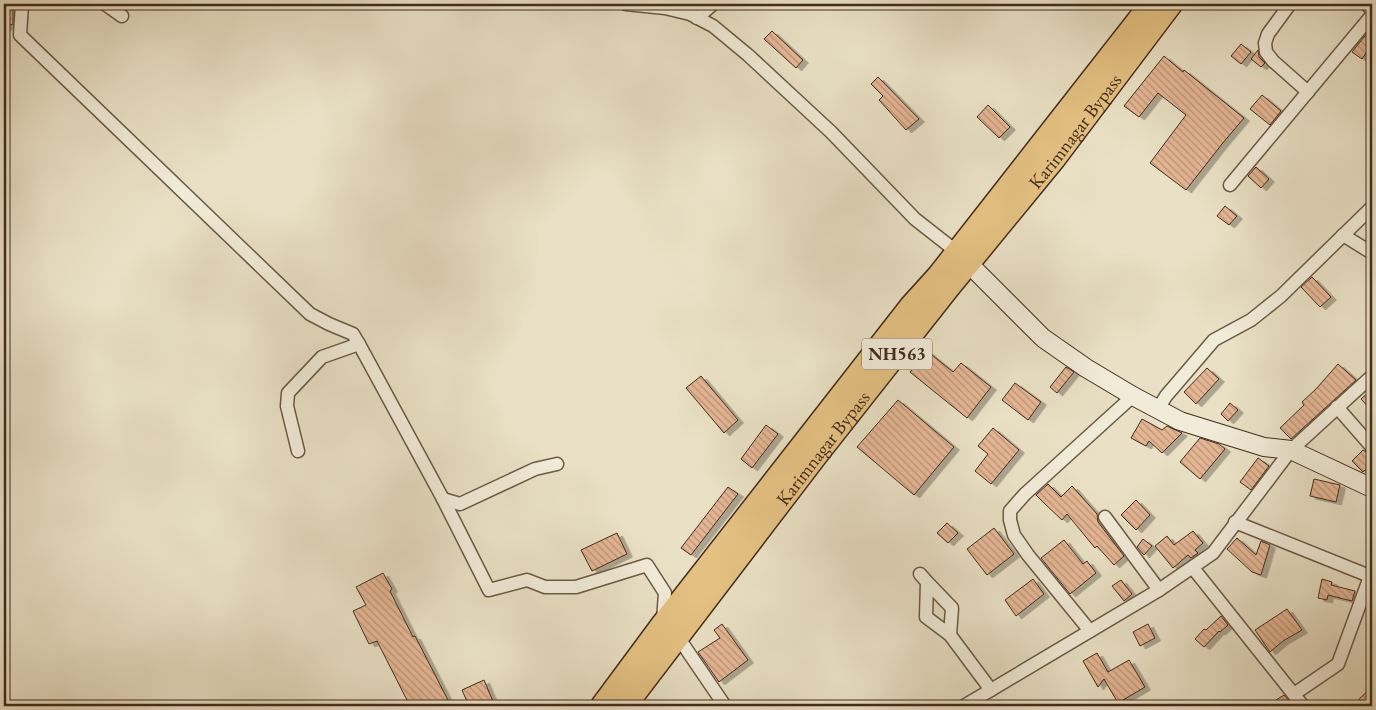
<svg xmlns="http://www.w3.org/2000/svg" width="1376" height="710" viewBox="0 0 1376 710" font-family="'EB Garamond',serif">
	<style>
		.building { fill: url(#building-back-hatch); stroke: #432c1c; filter: url(#shadow) }
		.lines { fill: none; stroke-linecap: round; stroke-linejoin: round }
		.street-casing { stroke: #6c5946; stroke-width: 15 }
		.secondary-casing { stroke: #432c1c; stroke-width: 20 }
		.highway-casing { stroke: #432c1c; stroke-width: 25 }
		.street { stroke: #f1ebd9; stroke-width: 12 }
		.secondary { stroke: #f1ebd9; stroke-width: 18 }
		.highway { stroke: #e4c082; stroke-width: 22 }
		.labels { text-anchor: middle; stroke-width: 4; stroke-linejoin: round; paint-order: stroke }
		.shield { fill: #f1ebd9; stroke: #776555; stroke-width: 1 }
		.shield-label { font-size: 18px; font-weight: bold; fill: #432c1c }
		.street-label { font-size: 19px; fill: #432c1c; stroke: #f1ebd9 }
	</style>
	<defs>
		<pattern id="building-back-hatch" width="6" height="6" patternUnits="userSpaceOnUse" patternTransform="scale(1.25)"><rect width="6" height="6" fill="#e5b694"/><path d="M-1 5l2 2M0 0l6 6M5-1l2 2" fill="none" stroke="#bb9478"/></pattern>
		<filter id="shadow"><feDropShadow dx="5.5" dy="3" stdDeviation="0" flood-color="#0004"/></filter>
	</defs>
	<rect width="100%" height="100%" fill="#e9e0c5"/>
	<filter id="stains"><feTurbulence type="fractalNoise" baseFrequency=".004" numOctaves="4"/><feColorMatrix values="0 0 0 0 .2 0 0 0 0 .09 0 0 0 0 .02 0 0 0 .5 -.17"/></filter>
	<radialGradient id="worn" r=".72"><stop offset=".6" stop-color="#630" stop-opacity="0"/><stop offset="1" stop-color="#630" stop-opacity=".3"/></radialGradient>
	<g class="building">
		<path d="M13,8V24L4,28V12Z"/>
		<path d="M1372,27V44L1362,59L1352,52Z"/>
		<path d="M772,31L803,60L796,68L764,39Z"/>
		<path d="M1241,44L1251,52L1241,64L1231,56Z"/>
		<path d="M1258,50L1259,57L1265,63L1261,67L1251,59Z"/>
		<path d="M1164,56L1183,72L1184,70L1244,118L1222,144L1186,190L1150,163L1186,115L1158,93L1139,117L1124,106Z"/>
		<path d="M878,77L919,119L906,130L879,100L883,96L871,84Z"/>
		<path d="M1262,95L1281,111L1270,125L1250,109Z"/>
		<path d="M988,105L1010,127L999,138L977,117Z"/>
		<path d="M1256,167L1269,179L1261,188L1248,176Z"/>
		<path d="M1225,206L1237,216L1229,225L1217,216Z"/>
		<path d="M1312,277L1331,297L1320,307L1301,287Z"/>
		<path d="M927,351L953,372L961,363L991,387L967,418L910,372Z"/>
		<path d="M1338,364L1356,380L1291,439L1280,428L1304,405L1302,402L1316,389Z"/>
		<path d="M1066,367L1074,372L1057,393L1050,387Z"/>
		<path d="M1207,368L1219,379L1196,404L1184,392Z"/>
		<path d="M701,376L738,420L724,433L686,388Z"/>
		<path d="M1015,383L1041,402L1028,420L1002,400Z"/>
		<path d="M1372,389V411L1361,399Z"/>
		<path d="M898,400L954,447L914,495L857,447Z"/>
		<path d="M1230,403L1238,410L1228,421L1221,414Z"/>
		<path d="M1142,419L1162,430L1167,426L1182,433L1162,453L1149,441L1146,446L1131,438Z"/>
		<path d="M766,425L778,434L752,468L741,459Z"/>
		<path d="M993,428L1019,450L991,484L975,471L988,454L978,446Z"/>
		<path d="M1200,438L1219,444L1225,449L1200,479L1180,462Z"/>
		<path d="M1363,450L1369,454L1372,455V463L1363,472L1352,461Z"/>
		<path d="M1258,458L1269,466L1251,490L1240,482Z"/>
		<path d="M1314,479L1340,485L1336,502L1310,496Z"/>
		<path d="M1048,484L1061,497L1072,486L1097,514L1098,522L1124,556L1114,565L1097,546L1095,548L1067,514L1062,520L1045,504L1036,495Z"/>
		<path d="M728,487L738,494L691,555L681,548Z"/>
		<path d="M1136,500L1150,515L1136,530L1121,515Z"/>
		<path d="M947,523L958,533L948,543L937,533Z"/>
		<path d="M994,528L1014,554L987,575L967,549Z"/>
		<path d="M1193,531L1203,543L1195,550L1198,553L1191,558L1188,555L1173,568L1155,546L1167,536L1174,545Z"/>
		<path d="M617,533L627,554L592,571L581,550Z"/>
		<path d="M1237,538L1256,555L1261,541L1270,545L1261,575L1252,572L1227,549Z"/>
		<path d="M1143,539L1152,546L1144,555L1137,547Z"/>
		<path d="M1064,540L1083,564L1087,561L1096,573L1070,594L1041,558Z"/>
		<path d="M383,573L392,589L390,591L413,637L415,636L451,706H410L377,641L369,644L353,611L366,605L356,587Z"/>
		<path d="M1033,579L1044,594L1016,616L1005,600Z"/>
		<path d="M1322,579L1332,582L1331,585L1355,591L1352,601L1328,595L1327,600L1318,598Z"/>
		<path d="M1121,580L1132,594L1124,601L1112,586Z"/>
		<path d="M1287,609L1302,630L1283,641L1270,652L1255,630Z"/>
		<path d="M1221,616L1228,625L1220,632L1219,631L1204,647L1195,639L1204,629L1206,630Z"/>
		<path d="M722,624L748,660L719,682L698,652L720,638L714,630Z"/>
		<path d="M1148,624L1155,638L1140,646L1133,632Z"/>
		<path d="M1097,653L1108,672L1129,660L1145,687L1118,703L1104,679L1098,687L1083,661Z"/>
		<path d="M484,680L495,706H469L462,690Z"/>
		<path d="M1372,687V706H1362L1357,701Z"/>
		<path d="M1284,695L1293,706H1281L1276,700Z"/>
	</g>
	<g class="lines">
		<defs>
			<g id="street">
				<path d="M22,4L20,35L310,314L329,324L353,334L359,344"/>
				<path d="M105,4L122,16"/>
				<path d="M626,4L665,8L690,14L713,26L748,55L831,132L915,219L957,252"/>
				<path d="M1290,4L1268,34L1265,43L1266,52L1273,61L1308,92"/>
				<path d="M1366,4L1372,10"/>
				<path d="M697,18L713,4"/>
				<path d="M1230,185L1372,15"/>
				<path d="M1343,235L1372,253"/>
				<path d="M1337,407L1372,447"/>
				<path d="M1158,409L1166,396L1214,340L1251,320L1281,296L1372,207"/>
				<path d="M298,451L287,406L288,393L322,357L359,344L443,499L489,590L527,580L545,587H576L647,565L665,593L663,620"/>
				<path d="M443,499L460,504L535,469L557,464"/>
				<path d="M1105,517L1159,590L1213,553L1291,450L1372,376"/>
				<path d="M1235,522L1372,577"/>
				<path d="M1193,568L1303,706"/>
				<path d="M920,574L927,582L926,617L950,635L952,608L927,582"/>
				<path d="M1090,631L1028,555L1014,535L1010,520V511L1025,494L1133,396"/>
				<path d="M950,635L991,690"/>
				<path d="M678,637L725,706"/>
				<path d="M1294,694L1338,664L1372,571"/>
				<path d="M964,706L1159,590"/>
			</g>
			<path id="secondary" d="M960,255L1043,338L1086,368L1133,396L1180,421L1264,447L1291,450L1372,488"/>
			<g id="highway">
				<path d="M602,706L662,625L911,306L939,275L1151,4"/>
				<path id="s1" d="M625,706L815,457L949,287L1054,159L1171,4"/>
			</g>
		</defs>
		<use href="#street" class="street-casing"/>
		<use href="#secondary" class="secondary-casing"/>
		<use href="#highway" class="highway-casing"/>
		<use href="#street" class="street"/>
		<use href="#secondary" class="secondary"/>
		<use href="#highway" class="highway"/>
	</g>
	<g class="labels">
		<rect class="shield" x="862" y="338.5" width="70" height="31" rx="4"/>
		<g class="shield-label">
			<text x="897" y="360">NH563</text>
		</g>
		<g class="street-label">
			<text dy="7" stroke="none"><textPath href="#s1" startOffset="730">Karimnagar Bypass</textPath></text>
			<text dy="7" stroke="none"><textPath href="#s1" startOffset="325">Karimnagar Bypass</textPath></text>
		</g>
	</g>
	<rect width="1376" height="710" fill="none" stroke="#e9e0c5" stroke-width="20"/>
	<rect x="5" y="5" width="1366" height="700" fill="none" stroke="#432c1c" stroke-width="2.5"/>
	<rect x="10" y="10" width="1356" height="690" fill="none" stroke="#432c1c"/>
	<rect width="100%" height="100%" filter="url(#stains)"/>
	<rect width="100%" height="100%" fill="url(#worn)"/>
</svg>
